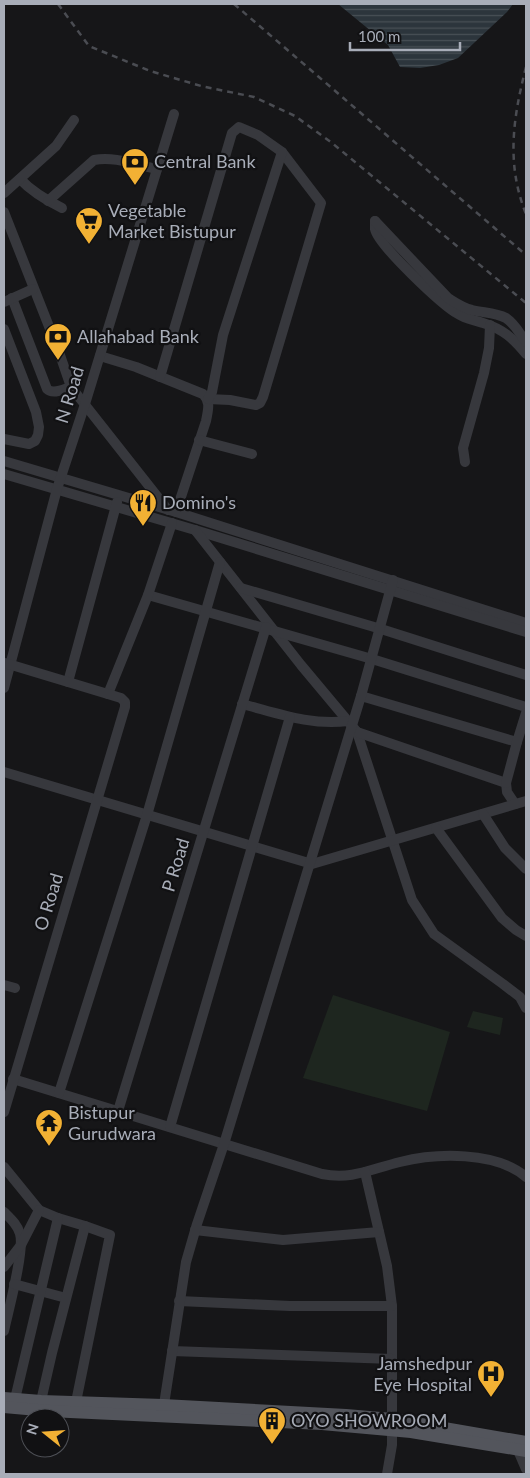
<svg xmlns="http://www.w3.org/2000/svg" width="530" height="1478" viewBox="0 0 530 1478" font-family="Lato,sans-serif">
	<style>
		.grass { fill: #1e261f }
		.water { fill: url(#water-rules) }
		.lines { fill: none; stroke-linecap: round; stroke-linejoin: round }
		.minor { stroke: #37383d; stroke-width: 10 }
		.major { stroke: #53555c; stroke-width: 12 }
		.rail { stroke: #4a4c52; stroke-width: 2.5; stroke-dasharray: 6 5; stroke-linecap: butt }
		.labels { text-anchor: middle; stroke-width: 4.5; stroke-linejoin: round; paint-order: stroke }
		.poi-label { font-size: 18px; fill: #a8adb8; stroke: #111113; text-anchor: start }
		.street-label { font-size: 18px; fill: #a8adb8; stroke: #111113 }
	</style>
	<defs>
		<pattern id="water-rules" width="6" height="5" patternUnits="userSpaceOnUse" patternTransform="scale(1.25)"><rect width="6" height="5" fill="#2c353c"/><path d="M0 2.5h6" fill="none" stroke="#485056"/></pattern>
	</defs>
	<rect width="100%" height="100%" fill="#161618"/>
	<g class="grass">
		<path d="M333,995L450,1032L427,1111L303,1078Z"/>
		<path d="M473,1011L503,1018L500,1035L467,1027Z"/>
	</g>
	<path class="water" d="M338,4H513L507,12L458,58L439,65L420,68L400,67L388,45Z"/>
	<g class="lines">
		<g class="minor">
			<path d="M20,179C32,192 46,200 62,208"/>
			<path d="M4,193L56,146L74,120"/>
			<path d="M48,201L94,160C115,156 136,165 157,169"/>
			<path d="M4,212L59,352L71,387L168,510"/>
			<path d="M375,221C375,221 375,228 375,229C378,245 442,305 458,314C465,319 475,320 483,323C503,329 514,339 526,354"/>
			<path d="M375,221L448,298C456,303 463,308 472,310C484,313 495,312 506,318C515,324 520,334 526,342"/>
			<path d="M12,298L47,389C53,395 64,389 71,387"/>
			<path d="M4,302L33,289"/>
			<path d="M4,329L36,412L39,427L38,435L35,441L29,444L4,439"/>
			<path d="M100,356L136,367L203,394C211,402 208,410 206,421L176,512"/>
			<path d="M160,377L232,133L239,127L258,135L282,152L321,203L263,397L260,403L256,405L230,400L208,399"/>
			<path d="M208,399L212,392L223,335L282,152"/>
			<path d="M199,440L252,454"/>
			<path d="M4,461L176,512L526,623"/>
			<path d="M465,462L463,448L484,373L489,348L490,325"/>
			<path d="M4,474L195,530L526,632"/>
			<path d="M195,530L301,665L357,732L412,900L434,934L503,984L520,997L526,1008"/>
			<path d="M241,588L381,629L526,675"/>
			<path d="M148,595L372,659L526,707"/>
			<path d="M68,682L117,502"/>
			<path d="M4,688L57,489L85,404L174,114"/>
			<path d="M108,694L148,595L172,523"/>
			<path d="M361,696L517,742"/>
			<path d="M242,704C277,713 311,726 348,721"/>
			<path d="M357,732L506,783L507,792L515,804"/>
			<path d="M4,772L312,864L526,801"/>
			<path d="M506,783L517,742L526,713"/>
			<path d="M483,814L505,848L526,869"/>
			<path d="M436,828L502,918L516,930L526,936"/>
			<path d="M4,985L15,988"/>
			<path d="M13,1079L322,1174C352,1180 371,1169 400,1162C436,1153 496,1151 526,1177"/>
			<path d="M59,1093L147,815L220,562"/>
			<path d="M118,1111L266,627"/>
			<path d="M4,1112L125,707V702L121,698L5,663"/>
			<path d="M170,1127L290,717"/>
			<path d="M4,1167L39,1210L58,1218L85,1226L110,1235L76,1402"/>
			<path d="M365,1172L387,1266L392,1306V1445L387,1474"/>
			<path d="M4,1212C10,1218 18,1225 20,1234C25,1250 8,1312 4,1331"/>
			<path d="M195,1230L283,1240L379,1232"/>
			<path d="M4,1267L21,1245L39,1210"/>
			<path d="M14,1284L66,1298"/>
			<path d="M179,1301L290,1306H392"/>
			<path d="M172,1351L392,1359"/>
			<path d="M15,1399L58,1218"/>
			<path d="M41,1401L52,1353L85,1226"/>
			<path d="M163,1411L186,1262L197,1224L224,1144L361,696L393,580"/>
			<path d="M517,1448L526,1469"/>
		</g>
		<g class="major">
			<path d="M4,1398L41,1401L163,1405L346,1415L392,1419L526,1442"/>
			<path d="M4,1407L49,1411L322,1424L411,1432L526,1451"/>
		</g>
		<g class="rail">
			<path d="M58,4L89,46L150,71L201,86L254,97L295,116L332,143L526,303"/>
			<path d="M234,4L526,255"/>
			<path d="M526,67C513,118 506,164 526,214"/>
		</g>
	</g>
	<defs>
		<symbol id="bank-pin" viewBox="-11 -11 22 30"><path d="M0 17L-7.5 6A9.5 9.5 0 1 1 7.5 6Z" fill="#f2b134" stroke="#111113"/><path d="M-6-4H6V4H-6ZM0-2.3a2.3 2.3 0 1 0 0 4.6a2.3 2.3 0 1 0 0-4.6Z" fill="#111"/></symbol>
		<symbol id="supermarket-pin" viewBox="-11 -11 22 30"><path d="M0 17L-7.5 6A9.5 9.5 0 1 1 7.5 6Z" fill="#f2b134" stroke="#111113"/><path d="M-6-5.5h2.5l.6 2H6L4.5 2H-2.5L-4.4-4H-6ZM-1.5 3.2a1.3 1.3 0 1 0 .1 0ZM3 3.2a1.3 1.3 0 1 0 .1 0Z" fill="#111"/></symbol>
		<symbol id="restaurant-pin" viewBox="-11 -11 22 30"><path d="M0 17L-7.5 6A9.5 9.5 0 1 1 7.5 6Z" fill="#f2b134" stroke="#111113"/><path d="M-5-6h1v4h1v-4h1v4h1v-4h1v5L-1.5 .5V6h-2V.5L-5-1ZM5-6V6H3V1.5H1.5Q1.5-4 5-6Z" fill="#111"/></symbol>
		<symbol id="temple-pin" viewBox="-11 -11 22 30"><path d="M0 17L-7.5 6A9.5 9.5 0 1 1 7.5 6Z" fill="#f2b134" stroke="#111113"/><path d="M0-6L5-2H3V0L6.5 2.5H4V6H1.5V3h-3V6H-4V2.5H-6.5L-3 0V-2H-5Z" fill="#111"/></symbol>
		<symbol id="hospital-pin" viewBox="-11 -11 22 30"><path d="M0 17L-7.5 6A9.5 9.5 0 1 1 7.5 6Z" fill="#f2b134" stroke="#111113"/><path d="M-5-5h3v3.5h4V-5h3V5h-3V1.5h-4V5h-3Z" fill="#111"/></symbol>
		<symbol id="building-pin" viewBox="-11 -11 22 30"><path d="M0 17L-7.5 6A9.5 9.5 0 1 1 7.5 6Z" fill="#f2b134" stroke="#111113"/><path d="M-4-6H4V6H1V3H-1V6H-4ZM-2.5-4.3h1.7v1.8h-1.7ZM.8-4.3h1.7v1.8H.8ZM-2.5-1h1.7V.8h-1.7ZM.8-1h1.7V.8H.8Z" fill="#111"/></symbol>
	</defs>
	<g fill-rule="evenodd">
		<use href="#bank-pin" x="119" y="146" width="32" height="43"/>
		<use href="#supermarket-pin" x="73" y="205" width="32" height="43"/>
		<use href="#bank-pin" x="42" y="321" width="32" height="43"/>
		<use href="#restaurant-pin" x="127" y="487" width="32" height="43"/>
		<use href="#temple-pin" x="33" y="1107" width="32" height="43"/>
		<use href="#hospital-pin" x="475" y="1358" width="32" height="43"/>
		<use href="#building-pin" x="256" y="1405" width="32" height="43"/>
	</g>
	<g class="labels">
		<g class="poi-label">
			<text x="154" y="168">Central Bank</text>
			<text x="108" y="217">Vegetable<tspan x="108" dy="21">Market Bistupur</tspan></text>
			<text x="77" y="343">Allahabad Bank</text>
			<text x="162" y="509">Domino's</text>
			<text x="68" y="1119">Bistupur<tspan x="68" dy="21">Gurudwara</tspan></text>
			<text x="472" y="1370" text-anchor="end">Jamshedpur<tspan x="472" dy="21">Eye Hospital</tspan></text>
			<text x="291" y="1427">OYO SHOWROOM</text>
		</g>
		<g class="street-label">
			<text transform="translate(70 395) rotate(-73)" y="6">N Road</text>
			<text transform="translate(176 865) rotate(-73)" y="6">P Road</text>
			<text transform="translate(49 902) rotate(-73)" y="6">O Road</text>
		</g>
	</g>
	<rect width="530" height="1478" fill="none" stroke="#a8adb8" stroke-width="10"/>
	<g transform="translate(45 1433) rotate(287)"><circle r="24" fill="#111113" stroke="#4d4f55"/>
	<path d="M0-4L9 19L0 12L-9 19Z" fill="#f2b134"/>
	<text y="-8" font-size="14" font-weight="bold" text-anchor="middle" fill="#a8adb8">N</text>
	</g>
	<path d="M350 42v8h110v-8" fill="none" stroke="#a8adb8" stroke-width="2.5"/>
	<text x="358" y="42" font-size="15" fill="#a8adb8" stroke="#111113" stroke-width="4" paint-order="stroke">100 m</text>
</svg>
